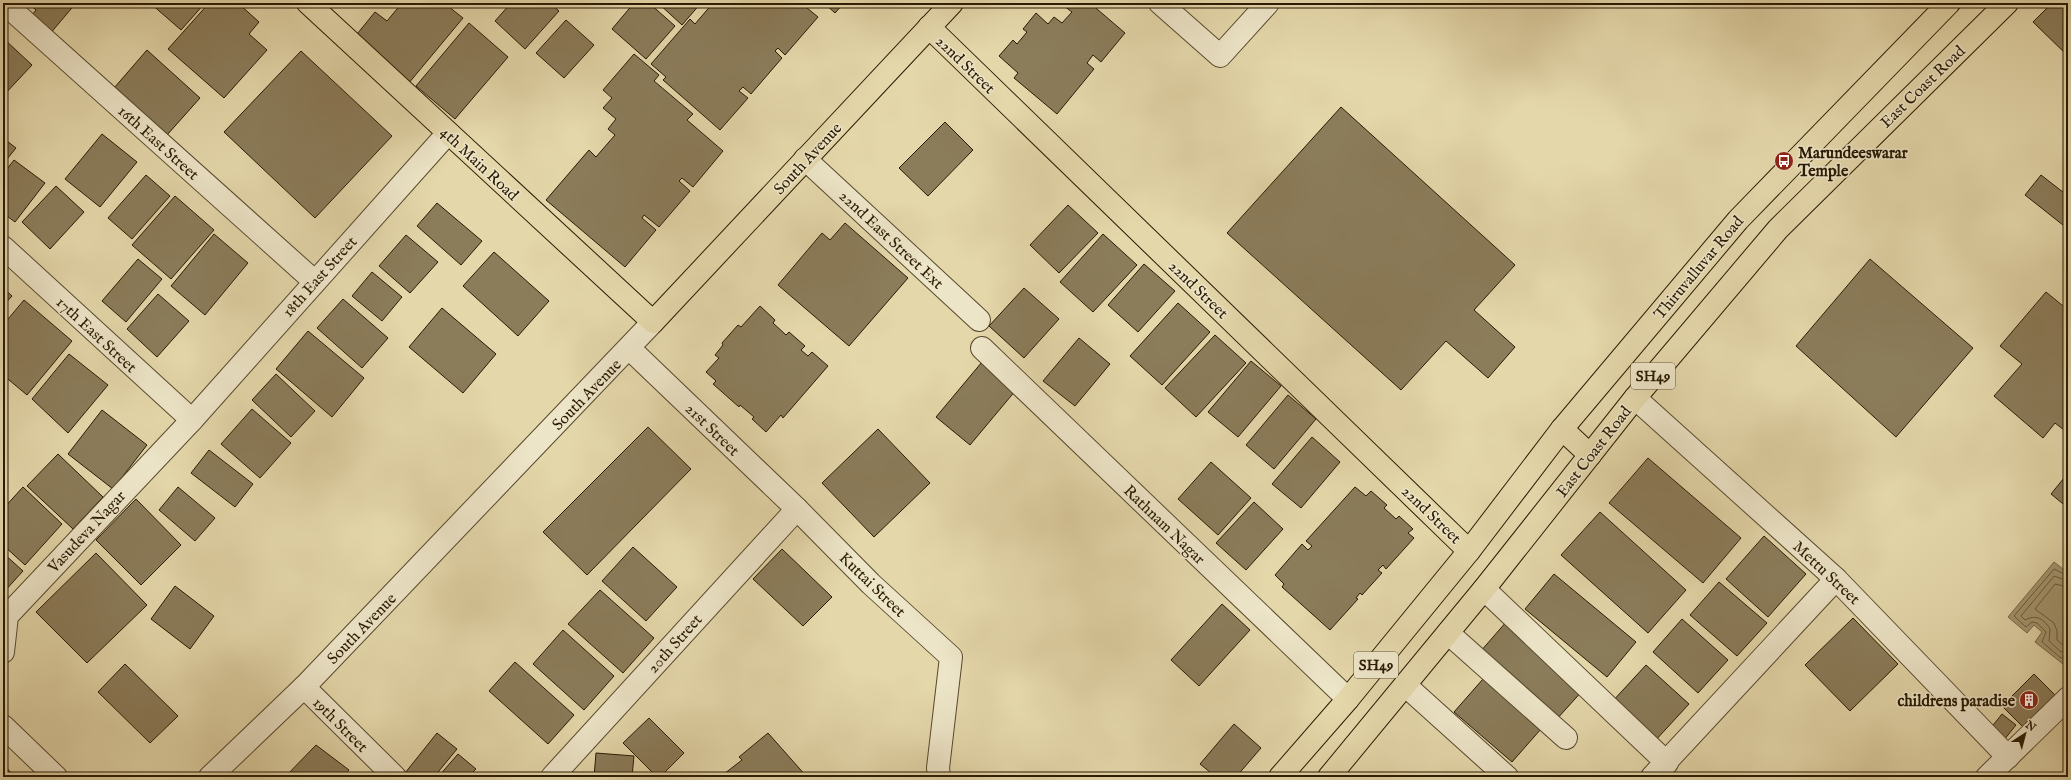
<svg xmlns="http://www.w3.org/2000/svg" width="2071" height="780" viewBox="0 0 2071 780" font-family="'IM FELL English',serif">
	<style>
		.water { fill: #a59771; stroke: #746545 }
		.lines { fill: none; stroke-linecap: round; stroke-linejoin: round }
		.shore { stroke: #68583a; stroke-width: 1 }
		.building { fill: #8b7c5a; stroke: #2a1a03 }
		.minor-casing { stroke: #58492d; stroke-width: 24 }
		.major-casing { stroke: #2a1a03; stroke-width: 24 }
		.minor { stroke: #ede5c8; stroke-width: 22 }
		.major { stroke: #e4d7aa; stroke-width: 22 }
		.labels { text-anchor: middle; stroke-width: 3; stroke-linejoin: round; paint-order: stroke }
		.shield { fill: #ede5c8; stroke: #64573e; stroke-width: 1 }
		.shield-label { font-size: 15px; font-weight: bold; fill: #2a1a03 }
		.street-label { font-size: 16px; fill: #2a1a03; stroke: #ede5c8 }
		.poi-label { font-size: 16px; font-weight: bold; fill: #2a1a03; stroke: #ede5c8; text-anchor: start }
	</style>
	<rect width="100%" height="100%" fill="#e4d7aa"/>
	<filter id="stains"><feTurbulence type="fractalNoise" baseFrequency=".005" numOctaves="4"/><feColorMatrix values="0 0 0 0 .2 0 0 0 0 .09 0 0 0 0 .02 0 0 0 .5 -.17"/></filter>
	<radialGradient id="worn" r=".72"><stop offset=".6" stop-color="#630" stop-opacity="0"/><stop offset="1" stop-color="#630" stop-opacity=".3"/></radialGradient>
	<path class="water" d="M2054,562L2068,573V658L2063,664L2035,642L2042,632L2034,625L2027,633L2008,617Z"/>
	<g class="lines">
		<g class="shore">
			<path d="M2068,576L2054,569L2014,616L2026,627L2032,622L2037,623L2046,632L2042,642L2061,658L2068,656"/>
			<path d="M2068,581L2054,576L2021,616L2025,620C2036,614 2044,619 2050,629L2049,641L2061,652L2068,651"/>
			<path d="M2068,587L2055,584L2035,609L2054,623L2057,631V640L2063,645H2068"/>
		</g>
	</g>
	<g class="building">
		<path d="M28,3H76L49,35L29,19L36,10Z"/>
		<path d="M150,3H205L181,30Z"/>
		<path d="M209,3H238L259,22L249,34L267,50L224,98L168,49Z"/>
		<path d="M402,3H444L463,18L408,84L353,39L375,12L387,21Z"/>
		<path d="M511,3H550L559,11L525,49L495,21Z"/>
		<path d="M634,3H649L675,26L646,59L612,29Z"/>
		<path d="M658,3H701L682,25Z"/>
		<path d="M713,3H801L818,17L785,55L778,48L775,51L782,58L751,94L743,87L739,91L748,98L720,130L663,80L666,77L651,64L690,19L695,24Z"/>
		<path d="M824,3H844L835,13Z"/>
		<path d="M1066,3H1090L1125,33L1101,62L1093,55L1087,63L1094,69L1057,114L1014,78L1018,73L999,56L1013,40L1017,44L1027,32L1023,29L1036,13L1048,24L1054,17L1062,23L1072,12L1064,6Z"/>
		<path d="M2052,3H2068V56L2033,22Z"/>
		<path d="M566,20L594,45L564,78L536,53Z"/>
		<path d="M469,23L508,57L455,119L416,86Z"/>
		<path d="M3,38L32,65L3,96Z"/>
		<path d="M147,50L200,98L167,135L114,88Z"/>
		<path d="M301,51L392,136L315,218L224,132Z"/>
		<path d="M634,54L659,75L654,81L693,114L687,120L723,151L693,187L682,178L679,181L690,191L659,227L644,215L642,218L656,230L625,267L546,200L589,150L596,157L615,135L608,129L616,119L603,108L612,98L603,90Z"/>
		<path d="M1341,107L1515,265L1474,310L1515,347L1488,378L1446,341L1401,390L1227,233Z"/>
		<path d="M945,122L973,150L928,196L899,168Z"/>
		<path d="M102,134L137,162L100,207L65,179Z"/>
		<path d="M3,138L16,148L3,164Z"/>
		<path d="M14,160L45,183L15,222L3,213V174Z"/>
		<path d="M146,175L170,196L132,239L108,218Z"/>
		<path d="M2041,175L2068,196V229L2025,195Z"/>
		<path d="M56,186L84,212L50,249L22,222Z"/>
		<path d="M175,196L214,230L171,279L132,245Z"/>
		<path d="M437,203L482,241L461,265L417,226Z"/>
		<path d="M1068,205L1098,233L1059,273L1030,245Z"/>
		<path d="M845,223L908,278L849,346L778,285L822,233L830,240Z"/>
		<path d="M214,234L248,263L205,315L171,286Z"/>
		<path d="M1103,234L1137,265L1093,312L1060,282Z"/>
		<path d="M406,235L438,262L410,293L379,266Z"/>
		<path d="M494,252L549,301L518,336L463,286Z"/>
		<path d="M138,259L162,279L126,322L102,301Z"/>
		<path d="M1870,259L1973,348L1896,437L1796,346Z"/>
		<path d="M1144,264L1175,291L1138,332L1108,305Z"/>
		<path d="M372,272L402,297L382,321L352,296Z"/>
		<path d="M3,288L12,296L3,306Z"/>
		<path d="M1024,288L1059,319L1024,358L989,326Z"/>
		<path d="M2046,292L2068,310V433L2055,423L2043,438L1994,396L2022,364L2000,346Z"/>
		<path d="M158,294L189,321L157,357L127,329Z"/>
		<path d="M343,299L388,338L362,368L317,328Z"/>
		<path d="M24,300L72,341L27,395L3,375V325Z"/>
		<path d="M1178,303L1210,332L1162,385L1130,356Z"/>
		<path d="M760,306L775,320L773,323L786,335L789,332L805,346L801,350L808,356L812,352L828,366L783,418L781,415L766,432L752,419L754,417L740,405L739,407L713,384L716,381L706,372L719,358L715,355L723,345L722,343L738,325L741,327Z"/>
		<path d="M442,308L496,354L463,393L409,347Z"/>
		<path d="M308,331L364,378L332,417L276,369Z"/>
		<path d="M1215,335L1246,363L1196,417L1165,388Z"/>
		<path d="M1079,338L1110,364L1075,406L1043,381Z"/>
		<path d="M69,354L108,385L68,433L32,399Z"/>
		<path d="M1251,361L1281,386L1238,437L1208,412Z"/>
		<path d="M982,362L1016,390L970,445L936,417Z"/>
		<path d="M276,374L315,411L291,437L252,400Z"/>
		<path d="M1288,395L1316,419L1274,469L1246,445Z"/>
		<path d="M252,409L291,443L260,478L221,444Z"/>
		<path d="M102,410L147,445L113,489L68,454Z"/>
		<path d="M648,427L691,469L587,575L543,532Z"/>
		<path d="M878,429L930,483L874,537L822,483Z"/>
		<path d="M1312,437L1340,462L1301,508L1272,484Z"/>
		<path d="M209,450L253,484L235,507L191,473Z"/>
		<path d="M58,454L103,497L73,529L27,486Z"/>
		<path d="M1648,458L1741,538L1703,583L1609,503Z"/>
		<path d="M1211,462L1251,498L1218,535L1178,499Z"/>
		<path d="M2068,473V508L2051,494Z"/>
		<path d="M23,487L62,524L25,565L3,545V509Z"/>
		<path d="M178,487L215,518L195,541L159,510Z"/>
		<path d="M1355,487L1366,496L1371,491L1387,505L1384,508L1396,519L1399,516L1413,529L1408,533L1414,538L1386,569L1383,565L1378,570L1382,573L1362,595L1360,593L1356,598L1358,599L1330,630L1282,587L1284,584L1275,575L1302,544L1308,550L1312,546L1306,541Z"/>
		<path d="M136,499L181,545L141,585L96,540Z"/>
		<path d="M1254,502L1283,529L1246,570L1216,543Z"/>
		<path d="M1600,512L1686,590L1648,633L1561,555Z"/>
		<path d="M1764,536L1806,574L1768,617L1726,579Z"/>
		<path d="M633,547L677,587L646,621L602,581Z"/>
		<path d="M782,549L832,597L803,626L753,579Z"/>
		<path d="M3,553L23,571L3,593Z"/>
		<path d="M96,553L147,605L87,663L36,612Z"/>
		<path d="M1554,574L1636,642L1607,677L1525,609Z"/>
		<path d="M1719,582L1767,623L1737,656L1690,615Z"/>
		<path d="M175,586L214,616L190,649L151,619Z"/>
		<path d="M600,590L654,638L623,673L568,624Z"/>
		<path d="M1222,604L1250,630L1199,686L1171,660Z"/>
		<path d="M1853,618L1898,664L1850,711L1805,665Z"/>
		<path d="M1682,619L1728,660L1698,693L1653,652Z"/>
		<path d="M1507,621L1584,689L1556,720L1480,652Z"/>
		<path d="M563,630L614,676L584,710L533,664Z"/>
		<path d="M515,662L574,715L548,744L489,691Z"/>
		<path d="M125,664L178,716L150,743L98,692Z"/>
		<path d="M1646,665L1689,704L1654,742L1611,703Z"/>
		<path d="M2034,674L2055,695L2023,727L2002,706Z"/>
		<path d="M1483,679L1541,729L1512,762L1454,712Z"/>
		<path d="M2002,714L2016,725L2004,740L1990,729Z"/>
		<path d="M649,718L684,753L660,777H657L623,743Z"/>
		<path d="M1234,724L1261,748L1236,777H1216L1200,764Z"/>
		<path d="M437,733L457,749L434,777H409L405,773Z"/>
		<path d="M768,733L807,777H720L742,760L739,757Z"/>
		<path d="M316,745L349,770L343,777H285Z"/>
		<path d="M596,753L634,756L632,777H594Z"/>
		<path d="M458,754L476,769L468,777H438Z"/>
		<path d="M3,764L15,777H3Z"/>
	</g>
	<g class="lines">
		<defs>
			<g id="minor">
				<path d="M4,3L314,281"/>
				<path d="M1160,3L1220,56L1268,3"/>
				<path d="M805,159L979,320"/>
				<path d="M3,247L192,420"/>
				<path d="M982,348L1348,699"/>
				<path d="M630,349L797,509L871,584L951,657L938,768L939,777"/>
				<path d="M1635,398L1836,579L2008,757"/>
				<path d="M1484,589L1667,763"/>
				<path d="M1448,633L1566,738"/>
				<path d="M3,652L7,616L192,420L448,133"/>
				<path d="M1405,685L1507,777"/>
				<path d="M304,687L395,777"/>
				<path d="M3,726L56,777"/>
				<path d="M210,777L304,687L653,322"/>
				<path d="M552,777L797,509"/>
				<path d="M1652,777L1836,579"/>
				<path d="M1987,777L2068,698"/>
			</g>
			<g id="major">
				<path d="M308,3L653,322L952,3"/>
				<path d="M929,27L1469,551"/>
				<path d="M1562,429L1590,455"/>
				<path d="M1280,777L1348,699L1469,551L1562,429L1738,220L1949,3"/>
				<path d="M1329,777L1484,589L1635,398L1778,229L2007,3"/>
			</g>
		</defs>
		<use href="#minor" class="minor-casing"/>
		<use href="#major" class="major-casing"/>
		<use href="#minor" class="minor"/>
		<use href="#major" class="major"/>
	</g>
	<defs>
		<symbol id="bus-disc" viewBox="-11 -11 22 22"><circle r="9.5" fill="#8f2418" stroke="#ede5c8"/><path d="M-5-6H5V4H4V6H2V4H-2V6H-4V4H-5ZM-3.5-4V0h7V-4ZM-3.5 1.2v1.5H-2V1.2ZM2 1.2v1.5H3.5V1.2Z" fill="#fff"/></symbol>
		<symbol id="building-disc" viewBox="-11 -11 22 22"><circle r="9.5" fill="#8f2418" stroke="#ede5c8"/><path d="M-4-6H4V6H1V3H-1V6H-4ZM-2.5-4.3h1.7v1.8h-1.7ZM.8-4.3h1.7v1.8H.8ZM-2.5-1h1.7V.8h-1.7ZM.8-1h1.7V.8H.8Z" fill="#fff"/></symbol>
	</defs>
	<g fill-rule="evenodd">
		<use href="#bus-disc" x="1773" y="150" width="22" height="22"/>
		<use href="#building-disc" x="2018" y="689" width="22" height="22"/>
	</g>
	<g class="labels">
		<g class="shield">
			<rect x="1631" y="363" width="44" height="26" rx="3"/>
			<rect x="1354" y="652" width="44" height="26" rx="3"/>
		</g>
		<g class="shield-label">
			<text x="1653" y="381">SH49</text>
			<text x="1376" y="670">SH49</text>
		</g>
		<g class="street-label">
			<text transform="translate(966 64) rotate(44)" y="6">22nd Street</text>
			<text transform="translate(1922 86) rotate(-44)" y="6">East Coast Road</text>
			<text transform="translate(159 142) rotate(42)" y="6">16th East Street</text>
			<text transform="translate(807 158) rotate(-47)" y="6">South Avenue</text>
			<text transform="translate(480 163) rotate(43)" y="6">4th Main Road</text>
			<text transform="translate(892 239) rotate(43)" y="6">22nd East Street Ext</text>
			<text transform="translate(1698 267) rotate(-50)" y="6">Thiruvalluvar Road</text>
			<text transform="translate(319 276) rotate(-48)" y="6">18th East Street</text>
			<text transform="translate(1199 289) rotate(44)" y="6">22nd Street</text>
			<text transform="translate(97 334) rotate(43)" y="6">17th East Street</text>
			<text transform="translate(586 394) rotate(-46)" y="6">South Avenue</text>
			<text transform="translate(713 429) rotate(44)" y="6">21st Street</text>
			<text transform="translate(1593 451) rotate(-52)" y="6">East Coast Road</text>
			<text transform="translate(1432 514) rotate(44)" y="6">22nd Street</text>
			<text transform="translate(1165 524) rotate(44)" y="6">Rathnam Nagar</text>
			<text transform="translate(86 531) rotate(-47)" y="6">Vasudeva Nagar</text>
			<text transform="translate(1827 572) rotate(43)" y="6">Mettu Street</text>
			<text transform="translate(873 584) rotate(44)" y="6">Kuttai Street</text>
			<text transform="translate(361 628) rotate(-46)" y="6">South Avenue</text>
			<text transform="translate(674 643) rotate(-48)" y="6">20th Street</text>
			<text transform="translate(341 724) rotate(45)" y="6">19th Street</text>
		</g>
		<g class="poi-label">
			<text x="1798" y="158">Marundeeswarar<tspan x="1798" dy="18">Temple</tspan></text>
			<text x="2015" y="706" text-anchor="end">childrens paradise</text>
		</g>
	</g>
	<rect width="2071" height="780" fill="none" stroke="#e4d7aa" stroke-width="16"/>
	<rect x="4" y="4" width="2063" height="772" fill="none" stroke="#2a1a03" stroke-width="2"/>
	<rect x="8" y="8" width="2055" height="764" fill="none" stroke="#2a1a03"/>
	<g transform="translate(2025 734) rotate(36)" stroke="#ede5c8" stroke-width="3" paint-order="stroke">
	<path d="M0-3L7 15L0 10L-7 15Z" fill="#2a1a03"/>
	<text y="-6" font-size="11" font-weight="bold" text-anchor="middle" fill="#2a1a03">N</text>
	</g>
	<rect width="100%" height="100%" filter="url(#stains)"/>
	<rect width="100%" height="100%" fill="url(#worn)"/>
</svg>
